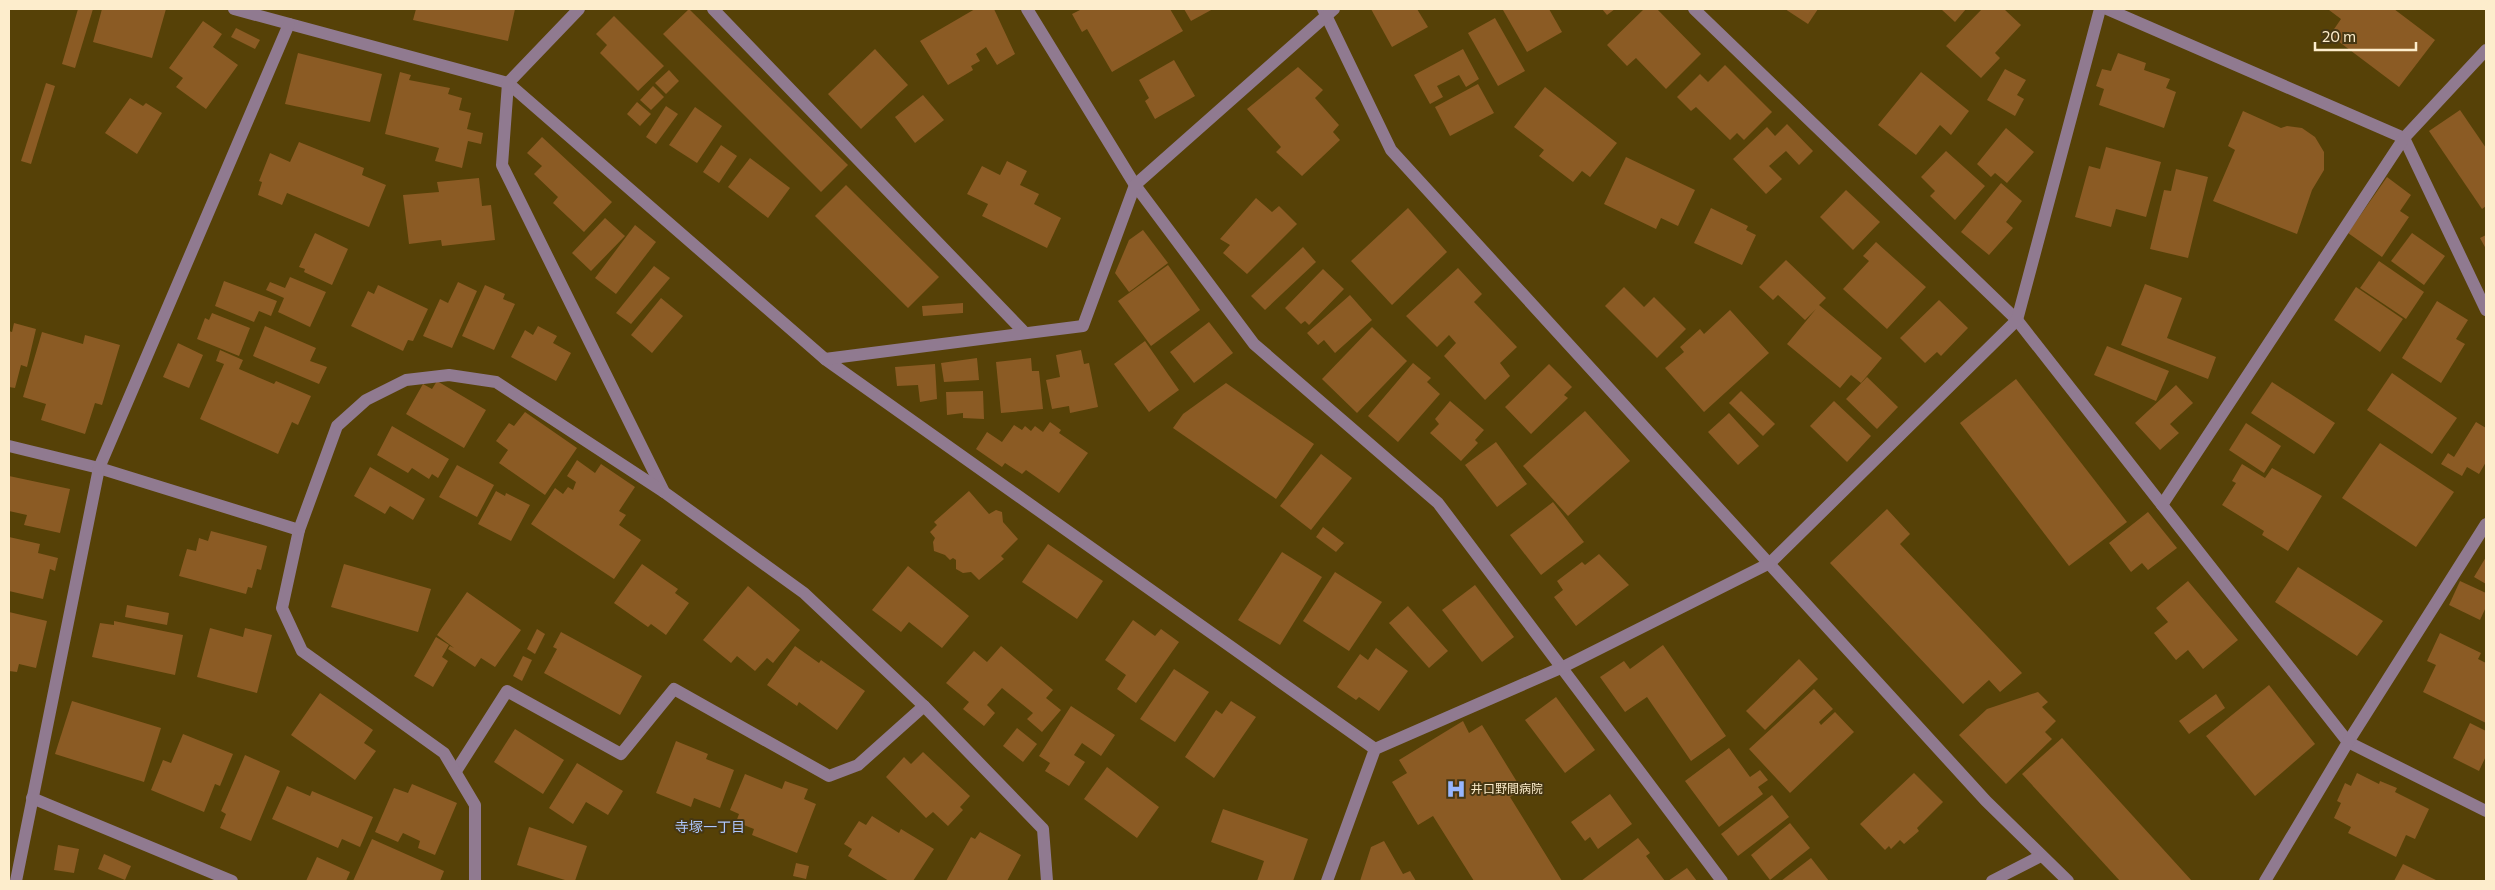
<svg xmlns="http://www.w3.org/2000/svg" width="2495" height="890" viewBox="0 0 2495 890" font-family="Commissioner,'Noto Sans JP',sans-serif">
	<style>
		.building { fill: #8b5b24 }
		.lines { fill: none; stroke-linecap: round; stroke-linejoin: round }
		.minor { stroke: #907a90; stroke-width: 12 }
		.labels { text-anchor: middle; stroke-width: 4; stroke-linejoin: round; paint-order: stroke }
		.poi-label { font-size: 12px; fill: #fdedcc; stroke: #463713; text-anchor: start }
		.neighbourhood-label { font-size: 14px; fill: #aec6fb; stroke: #463713 }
	</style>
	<rect width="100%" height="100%" fill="#564107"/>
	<g class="building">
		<path d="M78,9H93L75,68L62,64Z"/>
		<path d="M102,9H166L152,58L93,42Z"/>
		<path d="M416,9H515L508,41L413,20Z"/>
		<path d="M689,9L848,165L821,192L663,34Z"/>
		<path d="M975,9H994L1015,54L997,65L986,47L976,54L980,61L971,66L973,70L948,85L920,41Z"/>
		<path d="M1082,9H1170L1183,31L1112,72L1087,29L1082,32L1072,14Z"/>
		<path d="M1184,9H1213L1191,21Z"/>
		<path d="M1371,9H1417L1428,27L1392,47Z"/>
		<path d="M1505,9H1549L1562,32L1527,52L1503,10Z"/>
		<path d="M1602,9H1615L1607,15Z"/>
		<path d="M1644,9H1657L1701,54L1666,89L1636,58L1627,66L1607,45Z"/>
		<path d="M1785,9H1818L1808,24Z"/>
		<path d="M1941,9H1966L1955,22Z"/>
		<path d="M1982,9H2004L2021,25L1995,53L2000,58L1981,78L1946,46Z"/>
		<path d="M2331,9H2394L2435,40L2399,87L2330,35L2341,19L2329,10Z"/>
		<path d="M614,16L664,66L638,91L600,53L607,45L596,34Z"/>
		<path d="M1495,18L1525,71L1498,86L1468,33Z"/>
		<path d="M203,21L222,34L213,47L238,65L206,109L176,87L183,78L169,68Z"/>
		<path d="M236,28L260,40L255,49L231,37Z"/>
		<path d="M875,49L908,85L861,129L828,94Z"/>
		<path d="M1463,49L1479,79L1466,87L1459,75L1437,86L1443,97L1430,104L1414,75Z"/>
		<path d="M298,53L382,74L370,122L285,104Z"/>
		<path d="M2118,53L2146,63L2144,70L2170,79L2166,88L2176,92L2164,128L2099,105L2104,89L2096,86L2102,69L2111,71Z"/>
		<path d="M1174,60L1195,96L1155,119L1145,101L1149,98L1139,80Z"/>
		<path d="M1725,65L1772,112L1744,140L1737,133L1730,140L1696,107L1691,111L1677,97L1700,74L1708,82Z"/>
		<path d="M1298,67L1323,90L1315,98L1339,125L1333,132L1340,140L1302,176L1276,152L1281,147L1247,109Z"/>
		<path d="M2005,69L2026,80L2017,95L2024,99L2015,116L1987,100Z"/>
		<path d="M669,70L679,81L666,94L655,83Z"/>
		<path d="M400,72L411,75L409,80L450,88L448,94L462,98L459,110L471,113L467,129L483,133L481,144L468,141L462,168L435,161L439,148L385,134Z"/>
		<path d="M1921,72L1969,111L1951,135L1940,125L1916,155L1878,125Z"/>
		<path d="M46,83L55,86L31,164L21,161Z"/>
		<path d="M1478,84L1494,113L1450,136L1435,107Z"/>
		<path d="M653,86L664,97L651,110L640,100Z"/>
		<path d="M1545,87L1617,143L1590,177L1582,171L1573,182L1539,156L1544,150L1514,127Z"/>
		<path d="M923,95L944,120L915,143L895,117Z"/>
		<path d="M130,98L143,106L146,103L162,113L137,154L105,133Z"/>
		<path d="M637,102L651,114L640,126L627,114Z"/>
		<path d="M666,106L678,114L656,144L646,137Z"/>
		<path d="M695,107L722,126L697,163L669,145Z"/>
		<path d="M2460,110L2486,148V206L2482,209L2429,131Z"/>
		<path d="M2243,111L2281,128L2287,126L2302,128L2315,137L2324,152V170L2312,190L2297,234L2213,201L2235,150L2228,146Z"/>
		<path d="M1787,124L1813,151L1799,165L1786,151L1769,166L1782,179L1766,194L1733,159L1767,127L1775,136Z"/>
		<path d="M2006,128L2034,152L2007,183L1995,173L1991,177L1977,164Z"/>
		<path d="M542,137L612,202L584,232L553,203L558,197L534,174L542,166L527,153Z"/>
		<path d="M299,142L364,168L362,175L386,185L369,227L287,193L282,205L258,195L262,182L259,181L270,153L290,162Z"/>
		<path d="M721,145L737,156L719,183L703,172Z"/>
		<path d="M2106,147L2161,162L2146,217L2116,209L2111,227L2075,217L2089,166L2100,169Z"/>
		<path d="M1946,151L1985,186L1955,220L1930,196L1935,191L1921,177Z"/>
		<path d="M1626,157L1695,190L1678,226L1661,218L1656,229L1604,204Z"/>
		<path d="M750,158L790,188L768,218L728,187Z"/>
		<path d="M1007,161L1027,171L1020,185L1039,194L1034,204L1061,218L1047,248L982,216L988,204L967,194L982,166L1000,175Z"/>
		<path d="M2176,169L2208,177L2188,258L2150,249L2164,190L2171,191Z"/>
		<path d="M2387,177L2411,195L2400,211L2409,217L2382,257L2348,233Z"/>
		<path d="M479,178L482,206L491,205L495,240L442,246L441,240L409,244L403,195L439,192L437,182Z"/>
		<path d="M2001,183L2022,201L2006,222L2013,228L1989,255L1961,232Z"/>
		<path d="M846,185L939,277L908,308L815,216Z"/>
		<path d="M1846,190L1880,222L1853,250L1820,217Z"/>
		<path d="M1256,198L1272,212L1279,206L1297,224L1247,274L1223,253L1230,245L1220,239Z"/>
		<path d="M1408,208L1447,252L1392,305L1351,261Z"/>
		<path d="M1711,208L1748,226L1746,230L1756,235L1742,265L1694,243Z"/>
		<path d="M605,218L625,236L591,271L572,253Z"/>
		<path d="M635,225L656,242L616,294L595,278Z"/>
		<path d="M1143,230L1168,263L1129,292L1115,273L1129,240Z"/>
		<path d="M315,233L348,249L332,285L304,272L305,269L299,267Z"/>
		<path d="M2412,233L2445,256L2424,285L2391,261Z"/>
		<path d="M2486,235V249L2480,238Z"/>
		<path d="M1876,242L1926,287L1887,329L1843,289L1869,261L1863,256Z"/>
		<path d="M1303,247L1316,262L1265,310L1251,296Z"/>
		<path d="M1786,260L1826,298L1819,305L1882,358L1861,383L1851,375L1840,388L1787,344L1816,309L1805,320L1778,295L1773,300L1759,287Z"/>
		<path d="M2379,261L2424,292L2406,319L2360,288Z"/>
		<path d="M1168,265L1200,310L1151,346L1118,301Z"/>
		<path d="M654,266L670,278L631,324L616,313Z"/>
		<path d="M1458,268L1482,294L1474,302L1517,347L1500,363L1510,376L1485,400L1444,356L1456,343L1449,335L1437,347L1406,316Z"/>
		<path d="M1323,269L1344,289L1309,325L1305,321L1301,324L1285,308Z"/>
		<path d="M290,277L326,292L310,327L278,312L284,298L266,290L270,282L285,288Z"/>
		<path d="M224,281L277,301L271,316L259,311L254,322L215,306Z"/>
		<path d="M458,282L477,291L452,348L423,336L440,299L448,303Z"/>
		<path d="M2145,284L2182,298L2167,338L2216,357L2208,379L2121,345Z"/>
		<path d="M378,285L428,309L413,341L408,340L403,351L351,326L368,291L374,294Z"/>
		<path d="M485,285L505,294L503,299L515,304L494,350L462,336Z"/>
		<path d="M1624,287L1644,307L1654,297L1686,329L1657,358L1605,306Z"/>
		<path d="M2356,287L2403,319L2380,352L2334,320Z"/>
		<path d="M1350,295L1372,320L1335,353L1324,340L1318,345L1307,333Z"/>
		<path d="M661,298L683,316L652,353L631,335Z"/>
		<path d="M1939,300L1968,328L1941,356L1937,352L1925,363L1900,338Z"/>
		<path d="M2437,301L2468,320L2456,339L2465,344L2441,383L2402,358Z"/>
		<path d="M963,303V313L923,316L922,306Z"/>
		<path d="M1730,310L1769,353L1704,412L1665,368L1684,352L1680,347L1700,329L1704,334Z"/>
		<path d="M212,313L250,328L239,356L197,339L205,318L209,320Z"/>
		<path d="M1209,322L1233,353L1194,383L1170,352Z"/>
		<path d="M14,323L36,329L27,367L21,365L15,388L9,387V331L12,332Z"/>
		<path d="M265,326L316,348L310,361L327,367L319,384L253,356Z"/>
		<path d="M538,326L557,336L553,343L571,353L556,381L511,357L525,330L533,335Z"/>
		<path d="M1372,327L1407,361L1357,413L1322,379Z"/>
		<path d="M42,332L83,344L85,335L120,345L102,405L95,403L85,434L41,420L46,404L23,397Z"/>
		<path d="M1145,341L1179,390L1149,412L1114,364Z"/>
		<path d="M178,343L203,355L189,388L163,377Z"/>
		<path d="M2107,346L2169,371L2156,401L2094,375Z"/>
		<path d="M220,350L243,360L239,369L274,384L276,381L311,396L298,425L292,422L278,454L200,419L224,364L216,361Z"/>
		<path d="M1081,350L1084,364L1089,363L1098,407L1070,413L1069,406L1052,409L1046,380L1060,377L1056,355Z"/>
		<path d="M977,358L979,380L944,382L941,363Z"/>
		<path d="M1031,358L1032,371H1039L1043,409L1001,413L996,362Z"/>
		<path d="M1413,363L1431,378L1427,382L1440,394L1398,442L1368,416Z"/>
		<path d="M935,364L937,399L920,402L918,385L897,386L895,367Z"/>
		<path d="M1549,364L1572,387L1564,395L1568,398L1531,434L1505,407Z"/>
		<path d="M2392,373L2457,418L2432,454L2367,410Z"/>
		<path d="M1867,377L1898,407L1877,429L1846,399Z"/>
		<path d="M2016,379L2127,522L2069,566L1960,423Z"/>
		<path d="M437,381L486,410L464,448L406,414L423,384L432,389Z"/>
		<path d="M2272,382L2335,423L2314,454L2251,413Z"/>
		<path d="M1226,383L1314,444L1276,499L1173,428L1183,414Z"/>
		<path d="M2176,385L2193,403L2170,424L2179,433L2160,450L2135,423Z"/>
		<path d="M983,391L984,419L963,418V413L947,415L946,392Z"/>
		<path d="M1741,391L1775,424L1763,436L1729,403Z"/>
		<path d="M1450,401L1484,430L1475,440L1478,443L1461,461L1430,433L1439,424L1435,419Z"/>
		<path d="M1834,401L1871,436L1847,462L1810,426Z"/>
		<path d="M1585,411L1630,461L1568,516L1523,466Z"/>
		<path d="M525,412L577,448L545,495L499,463L508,450L496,441L509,423L514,426Z"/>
		<path d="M1729,413L1759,446L1738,465L1708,432Z"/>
		<path d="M1050,422L1061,430L1059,433L1088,453L1059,493L1026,470L1022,474L1005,463L1002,467L976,449L987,432L1002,442L1014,425L1022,430L1025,426L1031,431L1035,426L1043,432Z"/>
		<path d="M2476,422L2486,428V462L2479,474L2467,467L2462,476L2441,464L2448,453L2454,457Z"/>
		<path d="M2246,423L2281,446L2264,473L2229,450Z"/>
		<path d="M392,426L449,459L438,478L432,474L429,479L412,468L408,473L377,455Z"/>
		<path d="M1496,442L1527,484L1497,507L1465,465Z"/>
		<path d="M2380,443L2454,492L2416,547L2342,498Z"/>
		<path d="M1321,454L1352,478L1311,530L1280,506Z"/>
		<path d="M577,460L595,473L601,464L635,487L619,511L626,515L619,525L641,540L614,579L531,524L555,488L563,494L568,487L573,490L576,482L567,476Z"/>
		<path d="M2242,464L2265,478L2272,468L2322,496L2288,551L2262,535L2264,531L2222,505L2236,483L2232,481Z"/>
		<path d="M457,465L494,485L477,517L439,497Z"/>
		<path d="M370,467L425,499L413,520L390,506L385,514L354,496Z"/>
		<path d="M9,476L70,489L60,533L24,525L27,515L9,511Z"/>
		<path d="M496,491L505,496L506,493L530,505L511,541L478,524Z"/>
		<path d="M969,491L989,514L996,510L1002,512L1003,522L1018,539L1001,556L1004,559L979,580L971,572L963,573L956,569V560L953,558L950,560L945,555L934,551L933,542L935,538L930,532L937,525L934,522Z"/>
		<path d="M1553,502L1584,542L1541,575L1510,535Z"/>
		<path d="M1887,509L1910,534L1900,544L2022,673L2000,692L1989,680L1963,704L1830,563Z"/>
		<path d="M2148,512L2177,548L2148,570L2142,563L2131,572L2109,543Z"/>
		<path d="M1323,527L1344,543L1336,552L1316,537Z"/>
		<path d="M211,531L267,546L261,570L257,569L252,588L248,587L246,594L179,576L187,549L196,551L199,538L208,541Z"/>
		<path d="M9,537L40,544L38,553L58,558L55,571L50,569L43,599L9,591Z"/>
		<path d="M1048,544L1103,581L1077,619L1022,582Z"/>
		<path d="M1282,552L1322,577L1280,645L1238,620Z"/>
		<path d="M1599,554L1629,585L1576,626L1554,597L1563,590L1557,581L1582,562L1585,565Z"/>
		<path d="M2486,557V584L2474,577Z"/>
		<path d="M344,564L431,589L418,632L331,607Z"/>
		<path d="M642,564L678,589L675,593L689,603L666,635L651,624L648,627L614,603Z"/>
		<path d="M908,566L969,616L942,648L909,622L901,632L872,610Z"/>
		<path d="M2298,567L2383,621L2357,656L2275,602Z"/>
		<path d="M1335,572L1382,602L1349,651L1303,621Z"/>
		<path d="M2188,581L2238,640L2203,669L2188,650L2176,660L2154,633L2168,622L2156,608Z"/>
		<path d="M2460,581L2486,593V607L2480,620L2449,605Z"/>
		<path d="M1475,585L1514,637L1482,662L1442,610Z"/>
		<path d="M748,586L800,630L773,663L767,658L755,671L737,656L731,663L703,640Z"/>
		<path d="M467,592L521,630L495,667L481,658L475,667L448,649L450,646L454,648L437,635Z"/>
		<path d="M127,605L169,613L167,625L125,617Z"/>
		<path d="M1408,606L1448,651L1429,668L1389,623Z"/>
		<path d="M9,612L47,621L36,668L19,664L17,672L9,671Z"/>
		<path d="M1133,620L1155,636L1161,629L1179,642L1136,703L1117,689L1126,675L1105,660Z"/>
		<path d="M114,621L183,635L175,675L92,657L100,623L114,625Z"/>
		<path d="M210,628L243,637L245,628L272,635L257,693L197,677Z"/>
		<path d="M537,629L545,634L535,654L527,649Z"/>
		<path d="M561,632L642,676L620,715L544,673L557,649L553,647Z"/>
		<path d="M2440,633L2481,653L2478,659L2486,663V723L2423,692L2436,665L2427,661Z"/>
		<path d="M436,637L449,645L442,657L448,661L433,687L414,676Z"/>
		<path d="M1663,645L1726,736L1691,761L1647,697L1625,712L1600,677L1624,661L1630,669Z"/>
		<path d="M795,646L819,663L821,660L865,691L837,730L799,702L797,706L767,685Z"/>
		<path d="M1001,646L1053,690L1046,698L1061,710L1042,732L1027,719L1033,713L1002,688L987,705L995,713L984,726L963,709L969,702L946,683L974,651L987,662Z"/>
		<path d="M1376,648L1408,671L1379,711L1359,697L1356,700L1337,687L1360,654L1368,660Z"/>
		<path d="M523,656L532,660L522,681L513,676Z"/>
		<path d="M1799,659L1818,679L1765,730L1746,711Z"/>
		<path d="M1174,669L1209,692L1175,742L1140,719Z"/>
		<path d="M2269,685L2315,744L2255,796L2206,736Z"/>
		<path d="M1814,689L1833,709L1819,722L1821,725L1835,712L1854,732L1790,793L1749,749Z"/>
		<path d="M2038,692L2048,702L2042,707L2056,721L2045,732L2052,739L2006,784L1959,735L1987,709Z"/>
		<path d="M320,693L373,730L364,743L376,751L355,780L291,735Z"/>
		<path d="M2216,694L2225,708L2189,734L2179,721Z"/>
		<path d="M1556,697L1595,750L1565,773L1525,720Z"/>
		<path d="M72,701L161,728L144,782L55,754Z"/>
		<path d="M1231,701L1256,717L1214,778L1185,757L1216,710L1222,714Z"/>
		<path d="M1071,706L1115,735L1101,756L1082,743L1074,755L1085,762L1069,786L1045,771L1050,763L1039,756Z"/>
		<path d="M1463,721L1469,733L1482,725L1522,790L1510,797L1562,881H1474L1433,816L1418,825L1392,782L1407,773L1399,760Z"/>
		<path d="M2470,723L2486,731V756L2479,771L2453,758Z"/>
		<path d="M1017,728L1037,744L1023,762L1003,746Z"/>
		<path d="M515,729L564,760L543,794L494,762Z"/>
		<path d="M183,734L233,754L220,786L215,784L204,812L151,790L163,760L171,763Z"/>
		<path d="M2062,738L2192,881H2120L2022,774Z"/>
		<path d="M676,741L708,754L706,759L734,770L720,808L694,798L691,807L656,793Z"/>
		<path d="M1729,748L1750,777L1760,770L1768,780L1758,787L1763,794L1719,827L1685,781Z"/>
		<path d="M923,752L970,796L960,807L963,810L948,826L933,812L926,818L886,777L904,757L911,764Z"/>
		<path d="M245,755L280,771L251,841L220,828L226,814L221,811Z"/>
		<path d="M577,763L623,791L608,815L586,802L573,824L549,808Z"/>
		<path d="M1107,767L1159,807L1137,838L1084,799Z"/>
		<path d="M1914,773L1943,802L1917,828L1919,831L1904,844L1900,840L1891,849L1889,846L1885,850L1860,824Z"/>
		<path d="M2357,773L2379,784L2380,781L2397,788L2395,792L2429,809L2415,839L2406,835L2396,857L2348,833L2351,827L2334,818L2341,803L2337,801L2345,783L2351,786Z"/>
		<path d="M745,774L782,789L785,781L808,789L804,799L816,804L797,853L752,835L754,829L736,822L739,814L730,810Z"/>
		<path d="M412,784L457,803L435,855L418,848L420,841L403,833L398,842L375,832L394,788L408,793Z"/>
		<path d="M287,786L310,796L312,791L373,817L360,847L342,839L338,848L272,819Z"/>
		<path d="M1610,794L1632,824L1598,849L1590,837L1585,841L1571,822Z"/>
		<path d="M1772,795L1789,817L1738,856L1721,834Z"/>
		<path d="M1223,809L1308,839L1293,881H1257L1264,861L1211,842Z"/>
		<path d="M872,816L899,833L901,829L934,849L913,881H889L848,856L852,849L844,844L859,821L866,825Z"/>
		<path d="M1790,823L1810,848L1770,880L1751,855Z"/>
		<path d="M529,827L587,846L575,881H568L517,865Z"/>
		<path d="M980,832L1021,855L1007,881H946L971,837L975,839Z"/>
		<path d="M1638,838L1650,853L1646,856L1665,881H1581Z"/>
		<path d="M372,839L444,871L440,881H353Z"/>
		<path d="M1384,841L1403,874L1410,871L1416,881H1360L1371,847Z"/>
		<path d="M58,845L79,849L74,873L54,870Z"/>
		<path d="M104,854L131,866L125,880L98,869Z"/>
		<path d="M317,857L350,872L346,881H306Z"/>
		<path d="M1811,858L1829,881H1781Z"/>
		<path d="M796,863L809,866L806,879L793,876Z"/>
		<path d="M2403,864L2438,881H2394Z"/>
		<path d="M1687,868L1697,881H1668Z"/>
	</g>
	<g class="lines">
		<g class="minor">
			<path d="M234,9L508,83L825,359L1375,749"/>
			<path d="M579,9L508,83L502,165L664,492"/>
			<path d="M713,9L1024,332"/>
			<path d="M1027,9L1135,185L1254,344L1438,503L1722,881"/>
			<path d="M1323,9L1391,150L1986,801L2068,881"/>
			<path d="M1694,9L2017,320L2348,742L2486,811"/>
			<path d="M2107,9L2404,138L2486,310"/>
			<path d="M825,359L1083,326L1135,185L1334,9"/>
			<path d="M9,446L99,468L299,530"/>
			<path d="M2162,505L2404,138L2486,50"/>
			<path d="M456,771L507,691L621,754L674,689L829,776L858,765L924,706"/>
			<path d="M32,798L232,881"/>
			<path d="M16,881L99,468L289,24"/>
			<path d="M475,881V805L444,753L302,651L282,608L299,530L337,426L366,400L406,380L449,375L496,382L664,492L804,593L924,706L1043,829L1047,881"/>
			<path d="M1327,881L1375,749L1563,667L1770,563L2017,320L2100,9"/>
			<path d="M1992,881L2041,856"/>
			<path d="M2265,881L2348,742L2486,524"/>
		</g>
	</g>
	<defs>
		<symbol id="hospital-bare" viewBox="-9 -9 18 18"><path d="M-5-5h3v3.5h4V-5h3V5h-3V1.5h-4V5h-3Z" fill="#97b6fd" stroke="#463713" stroke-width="2.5" paint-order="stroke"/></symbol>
	</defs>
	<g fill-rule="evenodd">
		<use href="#hospital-bare" x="1442" y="775" width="28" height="28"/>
	</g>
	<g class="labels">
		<g class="poi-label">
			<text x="1471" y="793">井口野間病院</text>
		</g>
		<g class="neighbourhood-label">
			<text x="710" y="832">寺塚一丁目</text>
		</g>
	</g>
	<rect width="2495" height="890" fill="none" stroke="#fdedcc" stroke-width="20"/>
	<path d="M2315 42v8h101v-8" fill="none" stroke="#fdedcc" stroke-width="2.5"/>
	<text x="2322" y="42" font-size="15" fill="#fdedcc" stroke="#463713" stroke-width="4" paint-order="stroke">20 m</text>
</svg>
